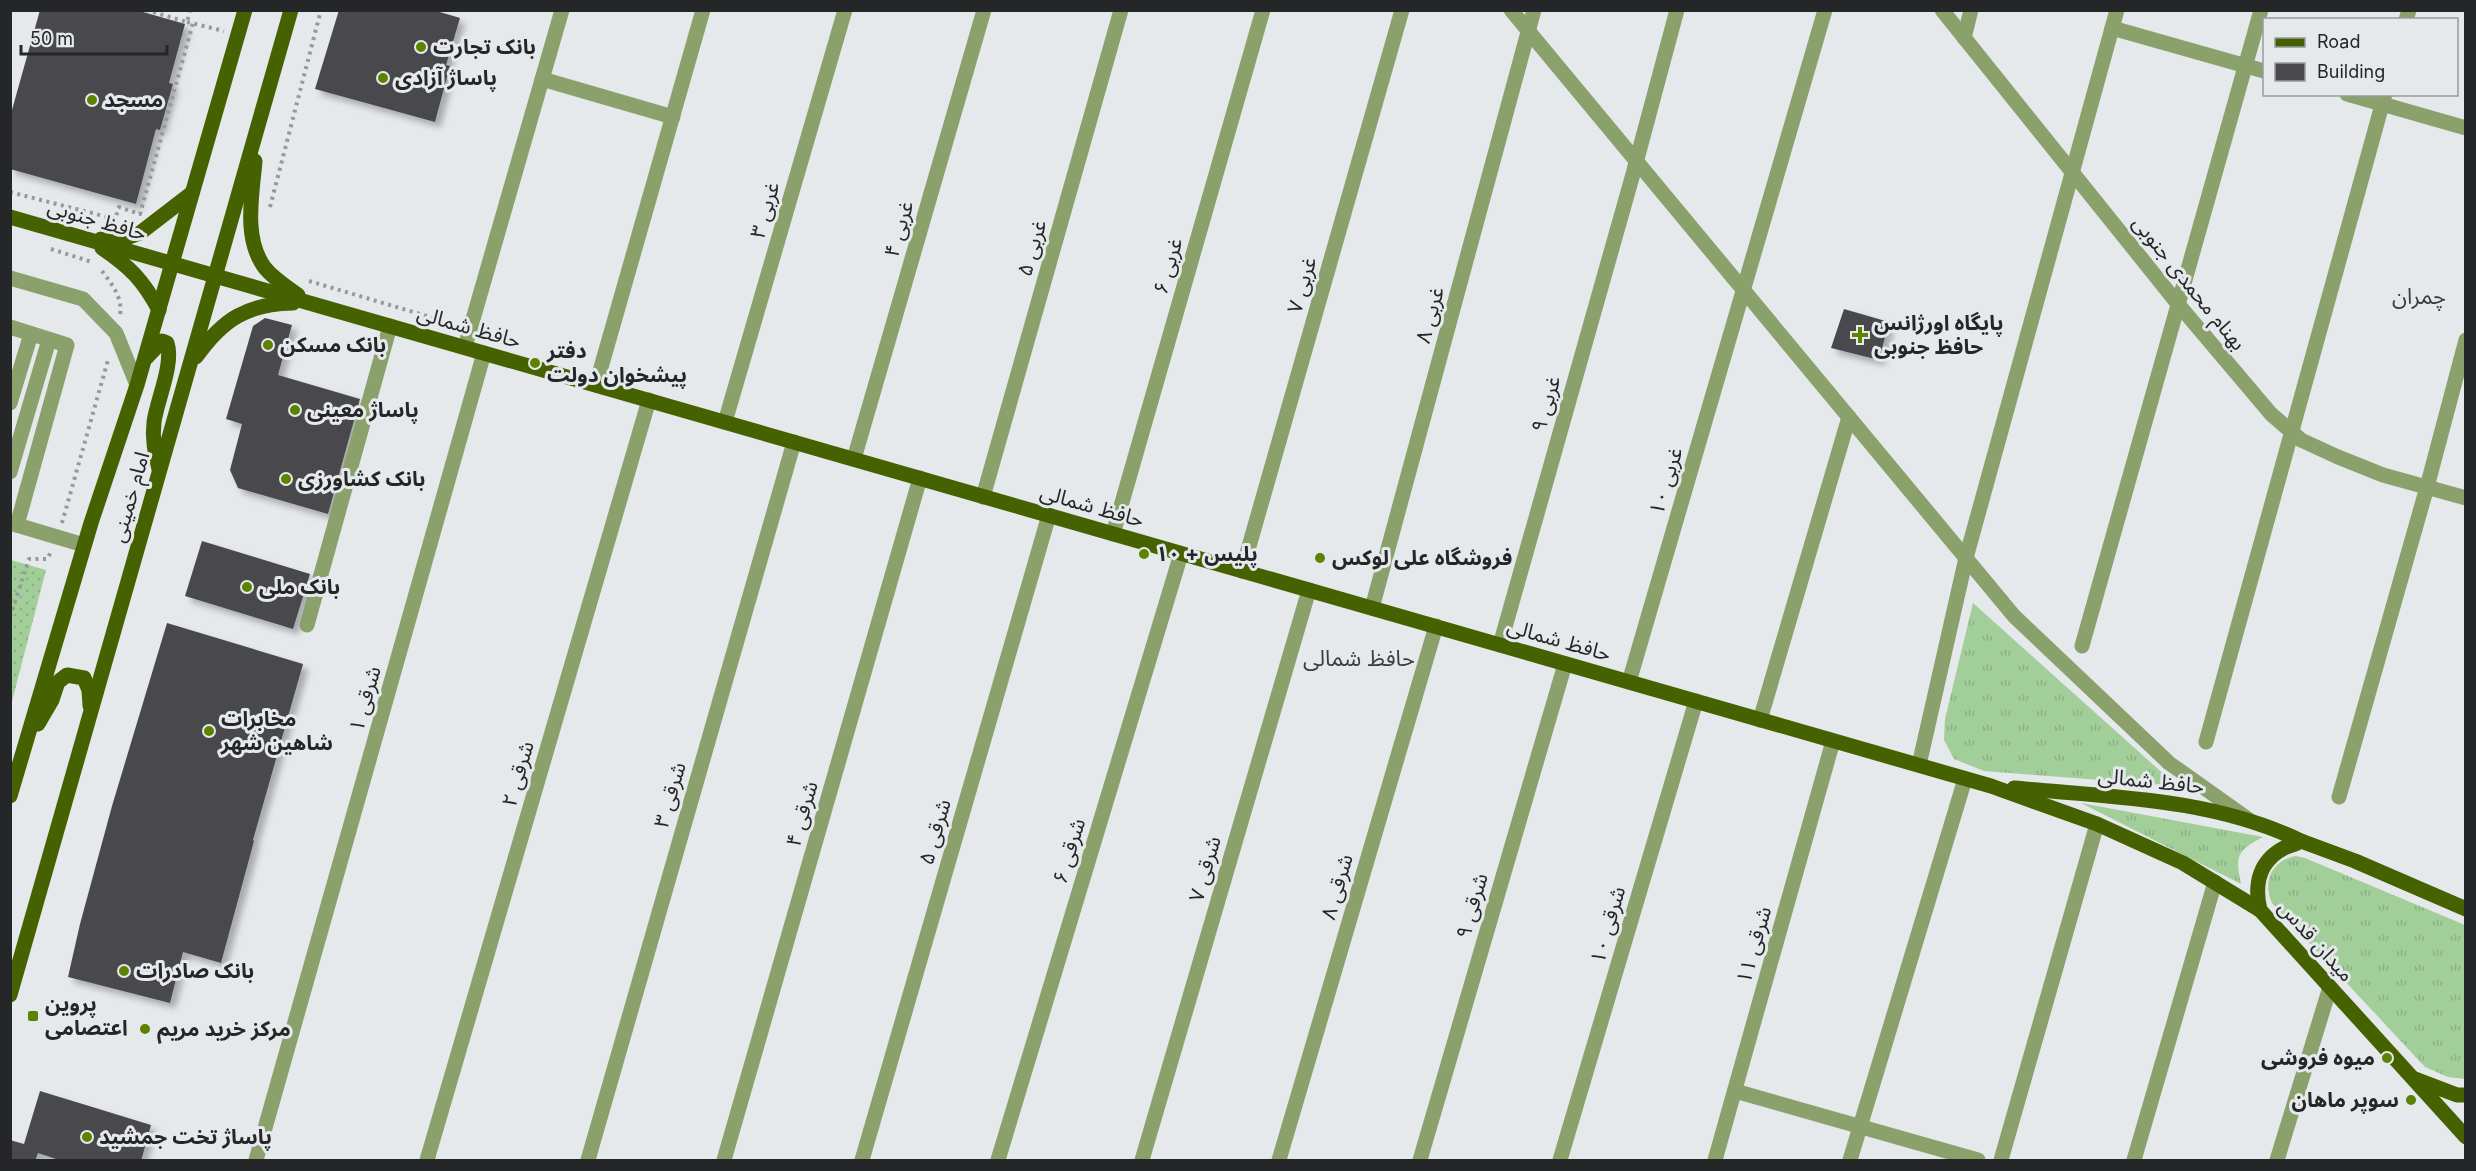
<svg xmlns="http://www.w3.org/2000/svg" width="2476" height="1171" viewBox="0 0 2476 1171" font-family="Inter,'Noto Sans Arabic',sans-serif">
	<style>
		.grass { fill: url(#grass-tufts) }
		.park { fill: url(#park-dots) }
		.building { fill: #4a4a4d; filter: url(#shadow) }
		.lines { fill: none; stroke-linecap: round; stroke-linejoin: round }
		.path { stroke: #96999b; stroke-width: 4; stroke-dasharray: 3 4.5; stroke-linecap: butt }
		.minor { stroke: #8ba16c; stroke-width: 15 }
		.major { stroke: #456100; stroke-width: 15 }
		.poi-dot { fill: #5c8200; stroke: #e5e9ec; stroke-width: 2 }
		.labels { text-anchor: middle; stroke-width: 6; stroke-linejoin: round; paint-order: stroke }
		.poi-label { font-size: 21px; font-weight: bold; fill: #252627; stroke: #e5e9ec; text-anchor: start }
		.street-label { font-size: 21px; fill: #252627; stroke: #e5e9ec }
		.neighbourhood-label { font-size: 22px; fill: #3a3d3f; stroke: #e5e9ec }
	</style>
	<defs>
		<pattern id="grass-tufts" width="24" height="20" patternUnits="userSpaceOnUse" patternTransform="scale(1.5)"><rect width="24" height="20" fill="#a2ce99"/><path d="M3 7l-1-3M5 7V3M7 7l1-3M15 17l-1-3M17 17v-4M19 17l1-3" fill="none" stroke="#8bb184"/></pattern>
		<pattern id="park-dots" width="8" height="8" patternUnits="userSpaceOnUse" patternTransform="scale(1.5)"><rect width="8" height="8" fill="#a2ce99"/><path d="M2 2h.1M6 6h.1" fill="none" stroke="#8bb184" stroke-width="1.8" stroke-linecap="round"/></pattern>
		<filter id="shadow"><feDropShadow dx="5.5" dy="5.5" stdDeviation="3" flood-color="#0004"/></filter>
	</defs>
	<rect width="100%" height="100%" fill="#e5e9ec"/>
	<g class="grass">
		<path d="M1973,603L2177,786L1984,771L1954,759L1944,740L1945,719Z"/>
		<path d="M2081,803L2263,837C2237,851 2235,855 2241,884Z"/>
		<path d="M2296,856L2305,858L2465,925V1079L2448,1077L2425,1067L2272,903C2262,881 2272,860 2296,856Z"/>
	</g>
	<path class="park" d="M11,560L46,570L11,705L10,560Z"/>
	<g class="building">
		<path d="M40,10H136L185,24L169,83L173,84L160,130L156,129L136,204L10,169V117Z"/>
		<path d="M339,10H433L460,18L446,65L450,66L435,122L315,89Z"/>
		<path d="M1844,309L1889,322L1879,360L1831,348Z"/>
		<path d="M265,318L292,325L278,375L360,399L328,514L238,488L230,470L242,424L226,419L253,326Z"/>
		<path d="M202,541L310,574L293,629L185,596Z"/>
		<path d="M167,623L303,664L253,840L254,841L221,963L183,952L170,1003L68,977L80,924L112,806Z"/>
		<path d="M40,1091L151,1125L141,1161H62L38,1153L35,1161H10V1140L24,1144Z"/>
	</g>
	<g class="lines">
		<g class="path">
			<path d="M146,10L187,22L190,10"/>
			<path d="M187,22L224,31"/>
			<path d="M10,192L115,219L119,207L140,214L193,23"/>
			<path d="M270,207L321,10"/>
			<path d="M51,249L92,262"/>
			<path d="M102,271C112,284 123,298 120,315"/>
			<path d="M309,281L447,322L446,326"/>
			<path d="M62,523L108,360"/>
			<path d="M10,617L29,559H47L51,552"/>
		</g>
		<g class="minor">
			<path d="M1511,10L2014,616L2169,763L2248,819"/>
			<path d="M1942,10L2178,304L2271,414L2301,440L2338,457L2383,475L2466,498"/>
			<path d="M2406,20L2409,10"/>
			<path d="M2112,28L2264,71"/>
			<path d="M1964,38L1971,10"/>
			<path d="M542,79L673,117"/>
			<path d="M2347,94L2466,128"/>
			<path d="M10,278L83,299L116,333L137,385"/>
			<path d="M10,327L67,345L17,525"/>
			<path d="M465,347L562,10"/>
			<path d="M596,385L703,10"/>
			<path d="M10,403L31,334"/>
			<path d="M725,422L845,10"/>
			<path d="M854,459L984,10"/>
			<path d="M10,472L49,340"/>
			<path d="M983,497L1121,10"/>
			<path d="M10,523L84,545"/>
			<path d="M1113,534L1263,10"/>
			<path d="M1242,571L1402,10"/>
			<path d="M1372,608L1534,10"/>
			<path d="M307,625L390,326"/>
			<path d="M1500,645L1633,174L1677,10"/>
			<path d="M2082,646L2261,10"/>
			<path d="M1629,682L1825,10"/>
			<path d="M1760,720L1849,417"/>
			<path d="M2206,742L2385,94"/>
			<path d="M1919,765L1966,558L2117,10"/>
			<path d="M2339,797L2427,487L2466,340"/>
			<path d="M1735,1091L1978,1160"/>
			<path d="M256,1160L484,353"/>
			<path d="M427,1160L649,400"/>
			<path d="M588,1160L794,442"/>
			<path d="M724,1160L920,478"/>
			<path d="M862,1160L1049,515"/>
			<path d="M998,1160L1181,554"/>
			<path d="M1142,1160L1309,590"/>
			<path d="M1279,1160L1436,626"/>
			<path d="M1420,1160L1565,664"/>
			<path d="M1560,1160L1696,701"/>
			<path d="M1715,1160L1833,741"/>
			<path d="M1850,1160L1965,779"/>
			<path d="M2001,1160L2097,824"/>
			<path d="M2134,1160L2215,882"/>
			<path d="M2277,1160L2330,987"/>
		</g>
		<g class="major">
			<path d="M255,161C252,196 243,239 265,268C274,279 287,287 298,295"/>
			<path d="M10,217L1991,786L2097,824L2183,863L2260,910"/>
			<path d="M101,239L129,237L140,233L192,193"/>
			<path d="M102,248C130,267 143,280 159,310"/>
			<path d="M147,357L162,341L167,343C174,364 157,400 154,422C152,439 155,453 159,469"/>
			<path d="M196,357C223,319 247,304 293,303"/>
			<path d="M38,724L52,700L58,682L67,675L84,678L89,690L90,706"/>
			<path d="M2014,788C2111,797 2212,798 2301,841"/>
			<path d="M10,796L91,523L137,385L245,10"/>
			<path d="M2466,909L2355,861L2301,841C2296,845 2290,845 2284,848C2259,861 2254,885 2260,910L2466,1137"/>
			<path d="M10,995L291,10"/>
			<path d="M2415,1079L2457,1095H2466"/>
		</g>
	</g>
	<g class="poi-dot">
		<circle cx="421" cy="47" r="6"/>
		<circle cx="383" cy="78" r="6"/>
		<circle cx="92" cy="100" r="6"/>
		<path d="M1857 326h6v6h6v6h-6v6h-6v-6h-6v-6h6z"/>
		<circle cx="268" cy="345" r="6"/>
		<circle cx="535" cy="363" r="6"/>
		<circle cx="295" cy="410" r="6"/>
		<circle cx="286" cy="479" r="6"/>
		<circle cx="1144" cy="554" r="6"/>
		<circle cx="1320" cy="558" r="6"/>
		<circle cx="247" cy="587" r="6"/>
		<circle cx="209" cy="731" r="6"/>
		<circle cx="124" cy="971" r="6"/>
		<rect x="27" y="1010" width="12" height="12" rx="3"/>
		<circle cx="145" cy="1029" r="6"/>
		<circle cx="2387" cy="1058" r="6"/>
		<circle cx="2411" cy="1100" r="6"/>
		<circle cx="87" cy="1137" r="6"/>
	</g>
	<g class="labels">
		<g class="poi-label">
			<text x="433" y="54">بانک تجارت</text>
			<text x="395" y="85">پاساژ آزادی</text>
			<text x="104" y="107">مسجد</text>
			<text x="1874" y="330">پایگاه اورژانس<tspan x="1874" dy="24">حافظ جنوبی</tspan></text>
			<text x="280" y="352">بانک مسکن</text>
			<text x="547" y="358">دفتر<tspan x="547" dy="24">پیشخوان دولت</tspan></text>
			<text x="307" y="417">پاساژ معینی</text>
			<text x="298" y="486">بانک کشاورزی</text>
			<text x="1156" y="561">پلیس + ۱۰</text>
			<text x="1332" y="565">فروشگاه علی لوکس</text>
			<text x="259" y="594">بانک ملی</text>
			<text x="221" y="726">مخابرات<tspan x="221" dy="24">شاهین شهر</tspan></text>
			<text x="136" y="978">بانک صادرات</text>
			<text x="45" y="1011">پروین<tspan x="45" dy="24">اعتصامی</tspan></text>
			<text x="157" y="1036">مرکز خرید مریم</text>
			<text x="2375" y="1065" text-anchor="end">میوه فروشی</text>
			<text x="2399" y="1107" text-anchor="end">سوپر ماهان</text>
			<text x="99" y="1144">پاساژ تخت جمشید</text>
		</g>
		<g class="street-label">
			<text transform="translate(765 210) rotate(-74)" y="7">۳ غربی</text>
			<text transform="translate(97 220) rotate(16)" y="7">حافظ جنوبی</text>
			<text transform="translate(899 229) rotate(-74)" y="7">۴ غربی</text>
			<text transform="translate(1032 248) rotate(-74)" y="7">۵ غربی</text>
			<text transform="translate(1168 266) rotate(-74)" y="7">۶ غربی</text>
			<text transform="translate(2189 283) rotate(51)" y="7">بهنام محمدی جنوبی</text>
			<text transform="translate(1302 285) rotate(-74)" y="7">۷ غربی</text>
			<text transform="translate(1430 315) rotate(-75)" y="7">۸ غربی</text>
			<text transform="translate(469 327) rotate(16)" y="7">حافظ شمالی</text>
			<text transform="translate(1546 404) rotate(-74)" y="7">۹ غربی</text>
			<text transform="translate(1666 481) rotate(-73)" y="7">۱۰ غربی</text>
			<text transform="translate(130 497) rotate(-74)" y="7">امام خمینی</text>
			<text transform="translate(1092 506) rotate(16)" y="7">حافظ شمالی</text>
			<text transform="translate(1559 640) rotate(16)" y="7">حافظ شمالی</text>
			<text transform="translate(365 699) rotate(-74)" y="7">۱ شرقی</text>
			<text transform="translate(518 774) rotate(-74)" y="7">۲ شرقی</text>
			<text transform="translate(2151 781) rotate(6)" y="7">حافظ شمالی</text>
			<text transform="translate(670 795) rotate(-74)" y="7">۳ شرقی</text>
			<text transform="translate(802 814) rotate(-74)" y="7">۴ شرقی</text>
			<text transform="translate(935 832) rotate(-74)" y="7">۵ شرقی</text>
			<text transform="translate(1069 851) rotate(-73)" y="7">۶ شرقی</text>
			<text transform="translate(1205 869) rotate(-74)" y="7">۷ شرقی</text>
			<text transform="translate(1337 887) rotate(-74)" y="7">۸ شرقی</text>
			<text transform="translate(1472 906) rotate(-74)" y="7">شرقی ۹</text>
			<text transform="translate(1608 925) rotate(-74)" y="7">شرقی ۱۰</text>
			<text transform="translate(2316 941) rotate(48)" y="7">میدان قدس</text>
			<text transform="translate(1754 945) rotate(-74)" y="7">۱۱ شرقی</text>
		</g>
		<g class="neighbourhood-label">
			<text x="2419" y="304">چمران</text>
			<text x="1359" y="666">حافظ شمالی</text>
		</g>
	</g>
	<rect width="2476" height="1171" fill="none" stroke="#252627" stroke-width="24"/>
	<rect x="2263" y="18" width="195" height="78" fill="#e5e9ec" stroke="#989b9d" stroke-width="1.5"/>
	<rect x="2275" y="38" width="30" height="9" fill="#456100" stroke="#989b9d" stroke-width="1.5"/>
	<text x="2317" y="48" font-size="18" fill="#252627">Road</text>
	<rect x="2275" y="63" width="30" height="18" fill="#4a4a4d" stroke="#989b9d" stroke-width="1.5"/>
	<text x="2317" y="78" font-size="18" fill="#252627">Building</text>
	<path d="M21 45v9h146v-9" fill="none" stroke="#252627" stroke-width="3"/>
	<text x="30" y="45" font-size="18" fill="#252627" stroke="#e5e9ec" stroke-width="4.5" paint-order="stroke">50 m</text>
</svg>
